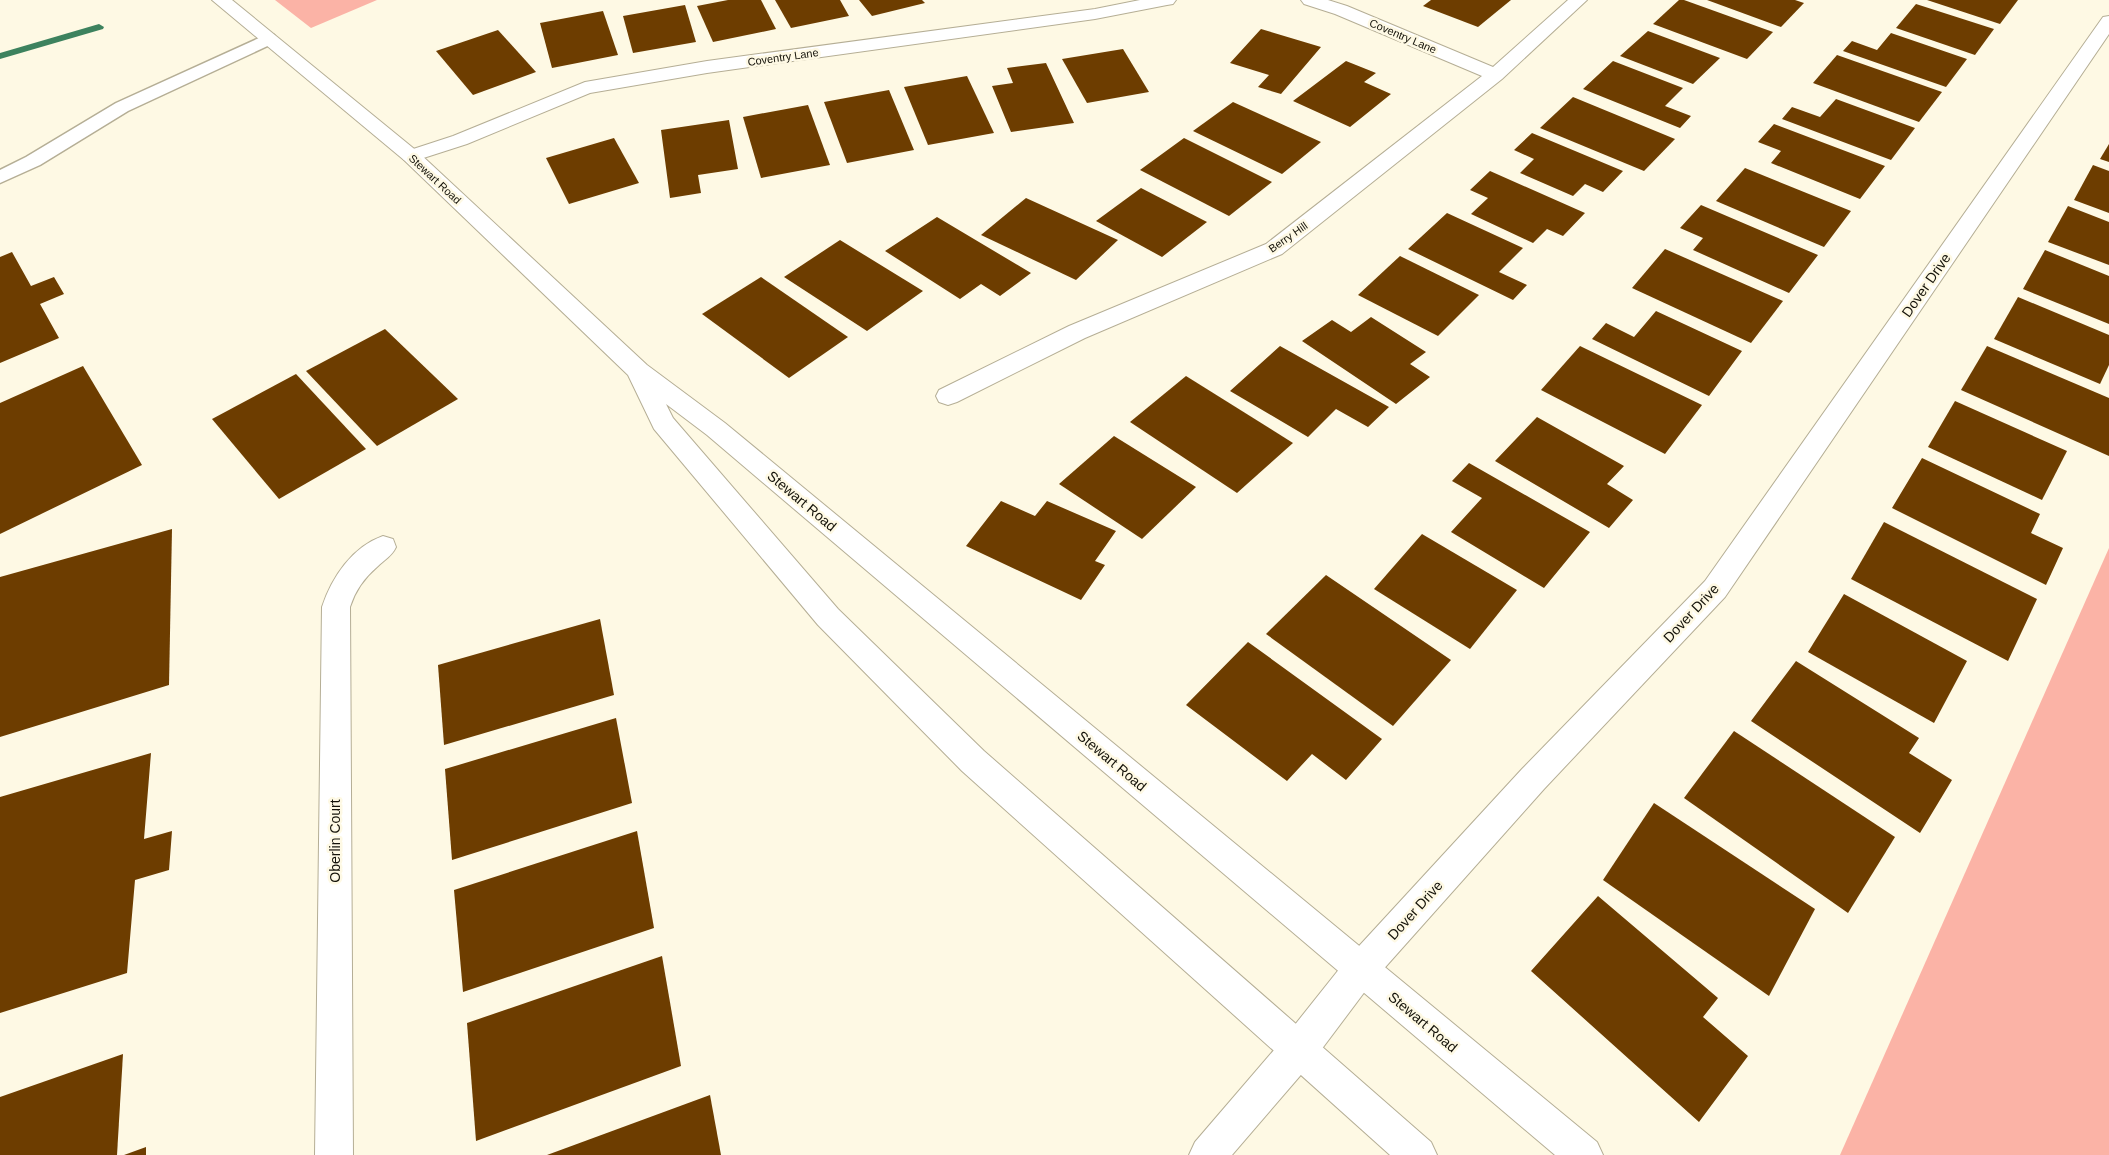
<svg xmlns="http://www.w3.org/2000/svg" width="2109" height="1155" viewBox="0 0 2109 1155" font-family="Arial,sans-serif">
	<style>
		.green { fill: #fbb3a6 }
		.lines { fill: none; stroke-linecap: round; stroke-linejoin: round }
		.stream { fill: #3d825e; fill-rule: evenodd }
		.building { fill: #6d3d00 }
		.lane-casing { stroke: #b5ae95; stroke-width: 3 }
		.street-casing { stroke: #b5ae95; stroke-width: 2 }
		.secondary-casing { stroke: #b5ae95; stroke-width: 2 }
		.lane { fill: #fff; fill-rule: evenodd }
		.street { fill: #fff; fill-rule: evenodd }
		.secondary { fill: #fff; fill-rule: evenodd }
		.labels { text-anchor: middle; stroke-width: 5; stroke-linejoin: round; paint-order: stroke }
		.far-street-label { font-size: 11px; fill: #141209; stroke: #fef9e4 }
		.street-label { font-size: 14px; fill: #141209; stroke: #fef9e4 }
	</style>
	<rect width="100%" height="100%" fill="#fef9e4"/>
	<g class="green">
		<path d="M275,0H377L311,28Z"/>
		<path d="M2109,548V1155H1840Z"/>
	</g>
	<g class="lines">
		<path class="stream" d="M99,24L104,27L103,29L0,59V53Z"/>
	</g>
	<g class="building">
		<path d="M728,0H761L776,29L713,42L697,6Z"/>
		<path d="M775,0H840L849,16L791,28Z"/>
		<path d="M859,0H922L925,3L872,16Z"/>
		<path d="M1431,0H1511L1478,27L1423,6Z"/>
		<path d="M1679,0H1684L1773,32L1747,59L1653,24Z"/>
		<path d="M1707,0H1795L1804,3L1781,27Z"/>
		<path d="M1927,0H2018L2000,24Z"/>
		<path d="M1916,4L1994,29L1975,55L1896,28Z"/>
		<path d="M685,5L696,42L633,53L623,16Z"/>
		<path d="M603,11L618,55L552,68L540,23Z"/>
		<path d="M1261,29L1321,47L1281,94L1258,87L1269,75L1230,63Z"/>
		<path d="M498,30L536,72L473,95L436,51Z"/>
		<path d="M1648,31L1720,58L1693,84L1620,56Z"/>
		<path d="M1891,33L1967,59L1946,87L1843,51L1852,41L1877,50Z"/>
		<path d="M1123,49L1149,92L1087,103L1062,59Z"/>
		<path d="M1837,55L1942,92L1919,122L1813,83Z"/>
		<path d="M1346,61L1376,73L1364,82L1391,94L1350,127L1293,101Z"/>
		<path d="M1613,61L1683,88L1665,106L1691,116L1680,128L1583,89Z"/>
		<path d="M1046,63L1074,123L1011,132L992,86L1013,83L1007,68Z"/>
		<path d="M967,76L994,133L928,145L904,87Z"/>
		<path d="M889,90L914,150L847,163L824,102Z"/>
		<path d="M1573,97L1675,139L1644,171L1540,128Z"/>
		<path d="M1836,99L1915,128L1891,160L1782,119L1792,107L1820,117Z"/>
		<path d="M1233,102L1321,142L1282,174L1193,131Z"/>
		<path d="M808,105L830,165L761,178L743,117Z"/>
		<path d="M729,120L738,169L698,175L701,193L670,198L661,130Z"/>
		<path d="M1774,124L1885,166L1860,199L1771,163L1781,151L1758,142Z"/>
		<path d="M1532,133L1623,171L1603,192L1585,184L1573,196L1520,173L1534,159L1514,150Z"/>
		<path d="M614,138L639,183L569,204L546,158Z"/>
		<path d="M1184,138L1272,182L1229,216L1140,170Z"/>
		<path d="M2109,144V162L2100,159Z"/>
		<path d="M2093,165L2109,171V213L2074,200Z"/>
		<path d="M1745,168L1851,211L1824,247L1716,201Z"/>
		<path d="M1490,171L1585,213L1563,236L1547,229L1533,243L1471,214L1488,198L1470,190Z"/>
		<path d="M1141,188L1207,222L1162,257L1096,221Z"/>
		<path d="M1026,198L1118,240L1076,280L981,235Z"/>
		<path d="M1701,205L1818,255L1789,293L1693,250L1703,238L1680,228Z"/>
		<path d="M2068,206L2109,222V265L2048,242Z"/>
		<path d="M1447,213L1523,248L1499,272L1527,285L1513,300L1408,249Z"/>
		<path d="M937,217L1031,273L1000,296L981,284L960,299L885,251Z"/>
		<path d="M840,240L923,291L867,331L784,277Z"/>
		<path d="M1665,249L1783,301L1751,343L1632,288Z"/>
		<path d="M2045,250L2109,276V324L2023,289Z"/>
		<path d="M12,252L31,286L54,277L64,294L40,304L59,338L0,363V257Z"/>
		<path d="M1400,256L1479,295L1438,336L1358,295Z"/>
		<path d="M761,277L848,337L789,378L702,314Z"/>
		<path d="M2018,297L2109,335V365L2100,384L1994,339Z"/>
		<path d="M1656,311L1742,351L1709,396L1592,339L1606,323L1634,337Z"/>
		<path d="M1371,317L1426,352L1410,364L1430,377L1396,404L1302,341L1332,320L1351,332Z"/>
		<path d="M385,329L458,399L377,446L306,371Z"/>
		<path d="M1280,346L1389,407L1368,427L1336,409L1308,437L1230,391Z"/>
		<path d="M1580,346L1702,405L1665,454L1541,390Z"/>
		<path d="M1987,346L2109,398V456L1961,390Z"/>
		<path d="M83,366L142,465L0,534V403Z"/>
		<path d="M296,374L366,449L279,499L212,419Z"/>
		<path d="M1186,376L1293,443L1237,493L1130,422Z"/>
		<path d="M1955,401L2067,451L2042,500L1928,447Z"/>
		<path d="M1537,417L1624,466L1607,484L1633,500L1609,528L1495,461Z"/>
		<path d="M1114,436L1196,487L1142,539L1059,484Z"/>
		<path d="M1922,458L2040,514L2031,533L2063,548L2046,585L1892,508Z"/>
		<path d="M1469,463L1590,532L1544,588L1451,532L1482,498L1452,481Z"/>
		<path d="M1001,501L1035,516L1047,501L1116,531L1095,561L1105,565L1081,600L966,546Z"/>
		<path d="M1884,522L2037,599L2008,661L1851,579Z"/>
		<path d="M172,529L169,685L0,737V577Z"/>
		<path d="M1422,534L1517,590L1470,649L1374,589Z"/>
		<path d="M1326,575L1451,660L1393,726L1266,634Z"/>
		<path d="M1844,594L1967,661L1934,723L1808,652Z"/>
		<path d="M600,619L614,695L444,745L438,665Z"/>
		<path d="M1248,642L1382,739L1346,780L1312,754L1287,781L1186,705Z"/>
		<path d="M1796,661L1919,738L1909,753L1952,780L1920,833L1751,721Z"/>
		<path d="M616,718L632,803L452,860L445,769Z"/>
		<path d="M1734,731L1895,837L1848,913L1684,798Z"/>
		<path d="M151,753L144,839L172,831L169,870L135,880L127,973L0,1013V797Z"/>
		<path d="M1654,803L1815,909L1769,996L1603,880Z"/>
		<path d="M637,831L654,928L463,992L454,890Z"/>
		<path d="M1598,896L1718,998L1703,1017L1748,1056L1699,1122L1531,971Z"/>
		<path d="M662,956L681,1066L476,1141L467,1023Z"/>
		<path d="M123,1054L117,1155H0V1097Z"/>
		<path d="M710,1095L721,1155H547Z"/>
		<path d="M146,1147V1155H124Z"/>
	</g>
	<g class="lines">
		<defs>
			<path id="lane" d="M268,34L274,35L276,39L274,43L128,111L40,165L0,183V170L26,157L116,103Z"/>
			<g id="street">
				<path d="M1140,0H1176L1173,4L1167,5L1095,19L707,73L590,93L467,144L411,162L404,160L401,156L404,152L453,136L585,82L707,61L1095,9Z"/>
				<path d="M1301,0H1328L1347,6L1493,67L1568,0H1587L1502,79L1282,254L1085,338L957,402L948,405L939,402L936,396L939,390L1069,326L1266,244L1482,76L1335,14L1304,4Z"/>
				<path d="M2109,16V34L1725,597L1544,789L1372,982L1312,1062L1232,1155H1189L1195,1142L1286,1036L1348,958L1522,769L1705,581L2103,17Z"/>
				<path d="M383,536L393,539L396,547C392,556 384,560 377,567C364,578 355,591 350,607L353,1155H315L322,607C332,577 352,547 383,536Z"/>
			</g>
			<path id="secondary" d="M212,0H232L418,152L647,365L725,423L1597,1142L1603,1155H1555L707,435L666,404L673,418L838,609L984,751L1431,1142L1437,1155H1390L962,771L818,625L654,429L628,375L404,160Z"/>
		</defs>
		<use href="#lane" class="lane-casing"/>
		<use href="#street" class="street-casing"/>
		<use href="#secondary" class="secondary-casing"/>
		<use href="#lane" class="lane"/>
		<use href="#street" class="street"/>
		<use href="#secondary" class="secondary"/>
	</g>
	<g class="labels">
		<g class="far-street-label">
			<text transform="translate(1403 36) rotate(23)" y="4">Coventry Lane</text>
			<text transform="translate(783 57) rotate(-8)" y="4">Coventry Lane</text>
			<text transform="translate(435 179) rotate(43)" y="4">Stewart Road</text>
			<text transform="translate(1288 237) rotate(-35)" y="4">Berry Hill</text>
		</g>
		<g class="street-label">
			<text transform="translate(1926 285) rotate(-55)" y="5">Dover Drive</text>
			<text transform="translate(802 501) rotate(40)" y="5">Stewart Road</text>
			<text transform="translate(1691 613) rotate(-47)" y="5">Dover Drive</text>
			<text transform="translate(1112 761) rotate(40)" y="5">Stewart Road</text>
			<text transform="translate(335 841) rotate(-90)" y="5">Oberlin Court</text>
			<text transform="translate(1415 910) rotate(-48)" y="5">Dover Drive</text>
			<text transform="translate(1423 1022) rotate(40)" y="5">Stewart Road</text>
		</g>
	</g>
</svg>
